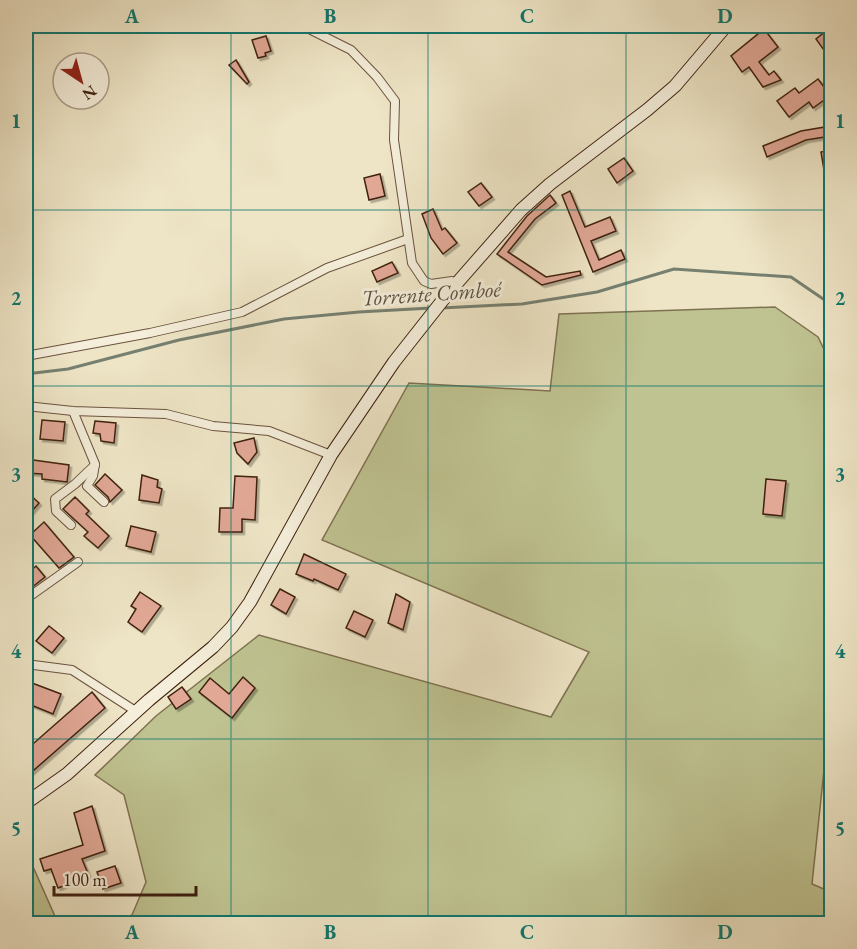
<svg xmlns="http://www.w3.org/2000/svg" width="857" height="949" viewBox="0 0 857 949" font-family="'EB Garamond',serif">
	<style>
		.green { fill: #bfc391; stroke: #7f7251; stroke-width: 1.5 }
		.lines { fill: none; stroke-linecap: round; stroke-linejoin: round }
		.stream { stroke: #768071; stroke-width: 3 }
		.building { fill: #e1a896; stroke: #3f2111; stroke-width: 1.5; filter: url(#shadow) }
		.minor-casing { stroke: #6b523e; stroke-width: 10 }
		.secondary-casing { stroke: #3f2111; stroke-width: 14 }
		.minor { stroke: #f4eeda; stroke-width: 8 }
		.secondary { stroke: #f4eeda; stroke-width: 12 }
		.grid { fill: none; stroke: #0f766e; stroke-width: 1.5; stroke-opacity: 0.55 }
		.labels { text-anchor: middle; stroke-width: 6; stroke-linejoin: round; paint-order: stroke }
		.water-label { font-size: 22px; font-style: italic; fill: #5a5041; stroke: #f4eeda }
		.neatline { fill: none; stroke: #0f766e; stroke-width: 2 }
		.grid-label { font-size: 20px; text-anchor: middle; font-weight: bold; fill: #0f766e }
	</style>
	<defs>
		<filter id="shadow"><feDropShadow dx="2.5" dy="2.5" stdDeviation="0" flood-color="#0004"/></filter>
	</defs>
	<rect width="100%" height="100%" fill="#eee5c6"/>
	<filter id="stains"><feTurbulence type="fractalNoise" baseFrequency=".00333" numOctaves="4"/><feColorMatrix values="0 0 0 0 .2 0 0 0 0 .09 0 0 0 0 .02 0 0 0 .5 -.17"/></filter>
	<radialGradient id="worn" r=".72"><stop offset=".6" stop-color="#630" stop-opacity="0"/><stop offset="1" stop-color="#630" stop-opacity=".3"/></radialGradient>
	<g class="green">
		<path d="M775,307L818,337L832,366V694L812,884L831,892V923H111L132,915L146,882L124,795L95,775L156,716L259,635L551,717L589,652L322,540L409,383L550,391L559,314Z"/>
		<path d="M26,851L58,923H26Z"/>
	</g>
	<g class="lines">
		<g class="stream">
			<path d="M441,308L522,304L597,292L674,269L791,277L832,305"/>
			<path d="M26,374L68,369L179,340L284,319L359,312L431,308"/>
		</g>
	</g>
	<g class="building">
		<path d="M831,27V60L816,39Z"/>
		<path d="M764,29L778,47L759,62L769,75L774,71L781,80L763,87L749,67L742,72L731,56Z"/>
		<path d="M266,36L271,51L265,53L266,56L258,58L252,40Z"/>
		<path d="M236,60L249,82L247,84L229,65Z"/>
		<path d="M818,79L824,87L831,82V95L813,108L809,102L789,117L777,101L795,88L799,93Z"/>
		<path d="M831,126V136L806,140L767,157L763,146L801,131Z"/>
		<path d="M831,150V169L824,170L821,152Z"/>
		<path d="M624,158L633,171L617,183L608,169Z"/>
		<path d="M380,174L385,196L369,200L364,178Z"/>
		<path d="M481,183L492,197L479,206L468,192Z"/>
		<path d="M570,191L585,227L610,217L616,231L591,241L599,260L621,250L625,259L593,272L562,195Z"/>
		<path d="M550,195L556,203L535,219L508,252L546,277L580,271L581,275L542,285L497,254L527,216Z"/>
		<path d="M433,209L442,230L445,228L457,243L443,254L431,238L422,214Z"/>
		<path d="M392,262L398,273L377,282L372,271Z"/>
		<path d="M42,420L65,422L63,441L40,439Z"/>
		<path d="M95,421L116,423L114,443L101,441L100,434L93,433Z"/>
		<path d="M254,438L257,452L248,464L237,453L234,443Z"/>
		<path d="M26,459L69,465L67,482L42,479V474L26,473Z"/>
		<path d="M105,474L122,490L110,502L108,497L95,485Z"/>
		<path d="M142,475L158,480L157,487L162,489L159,503L139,500Z"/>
		<path d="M235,476L257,477L255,520L242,519V532H219L220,508H233Z"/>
		<path d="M766,479L786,481L782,516L763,514Z"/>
		<path d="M26,491L39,503L26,518Z"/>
		<path d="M75,497L89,511L86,514L109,536L98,548L84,536L88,532L63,509Z"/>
		<path d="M44,522L74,557L59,568L30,535Z"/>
		<path d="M131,526L156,532L151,552L126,546Z"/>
		<path d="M304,554L346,574L338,590L314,579L313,581L296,574Z"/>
		<path d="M36,566L45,577L26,592V575Z"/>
		<path d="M280,589L295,597L286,614L271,605Z"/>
		<path d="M140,592L161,606L142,632L128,622L136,609L131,606Z"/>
		<path d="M396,594L410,602L403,630L388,623Z"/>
		<path d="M354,611L373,620L365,637L346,628Z"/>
		<path d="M49,626L64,638L52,653L36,641Z"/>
		<path d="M243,677L255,688L232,718L199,692L210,678L229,694Z"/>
		<path d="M32,683L61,694L53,714L26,703Z"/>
		<path d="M182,687L191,699L176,709L168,697Z"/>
		<path d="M92,692L105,708L26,777V750Z"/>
		<path d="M92,806L105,851L82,859L89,876L58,888L51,869L44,871L40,859L83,845L74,813Z"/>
		<path d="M115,866L121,883L103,889L97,872Z"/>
	</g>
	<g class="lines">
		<defs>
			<g id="minor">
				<path d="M307,26L309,29L351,50L377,77L395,101L394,140L412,263L424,281L431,284L452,281L456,284"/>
				<path d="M26,356L150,333L242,312L327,268L408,239"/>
				<path d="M26,406L73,411L166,414L213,426L269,431L331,455"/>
				<path d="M73,411L95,464L93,476L87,486L104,502"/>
				<path d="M71,525L56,511L55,499L75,484L95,465"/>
				<path d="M26,599L78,562"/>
				<path d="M26,664L72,670L137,712"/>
			</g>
			<path id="secondary" d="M26,803L67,774L149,700L213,647L232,627L250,602L331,455L394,362L450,291L521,210L550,184L647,110L675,86L726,26"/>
		</defs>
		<use href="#minor" class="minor-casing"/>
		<use href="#secondary" class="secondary-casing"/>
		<use href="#minor" class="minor"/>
		<use href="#secondary" class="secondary"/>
	</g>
	<path class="grid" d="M231,26V924M428,26V924M626,26V924M26,210H832M26,386H832M26,563H832M26,739H832"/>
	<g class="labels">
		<g class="water-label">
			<text transform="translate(431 293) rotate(-4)" y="8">Torrente Comboé</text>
		</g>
	</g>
	<rect width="857" height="949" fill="none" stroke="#eee5c6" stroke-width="66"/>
	<g transform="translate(81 81) rotate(144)"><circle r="28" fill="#f4eeda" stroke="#ac9c8a" stroke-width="1.5"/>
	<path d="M0-4.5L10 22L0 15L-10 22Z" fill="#8f2418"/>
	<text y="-9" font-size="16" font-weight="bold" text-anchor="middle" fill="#3f2111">N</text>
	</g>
	<path d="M54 886v9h142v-9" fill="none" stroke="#3f2111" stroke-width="3"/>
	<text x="63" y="886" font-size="18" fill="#3f2111" stroke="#f4eeda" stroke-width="4.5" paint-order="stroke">100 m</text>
	<rect x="33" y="33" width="791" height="883" class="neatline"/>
	<g class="grid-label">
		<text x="132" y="23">A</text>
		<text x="330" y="23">B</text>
		<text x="527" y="23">C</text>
		<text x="725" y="23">D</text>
		<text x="16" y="128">1</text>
		<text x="840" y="128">1</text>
		<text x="16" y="305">2</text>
		<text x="840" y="305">2</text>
		<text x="16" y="481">3</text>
		<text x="840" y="481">3</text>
		<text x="16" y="658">4</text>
		<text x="840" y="658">4</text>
		<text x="16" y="835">5</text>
		<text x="840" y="835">5</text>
		<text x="132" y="939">A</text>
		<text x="330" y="939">B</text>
		<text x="527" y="939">C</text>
		<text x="725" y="939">D</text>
	</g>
	<rect width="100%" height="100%" filter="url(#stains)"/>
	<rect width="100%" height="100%" fill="url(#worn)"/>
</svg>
